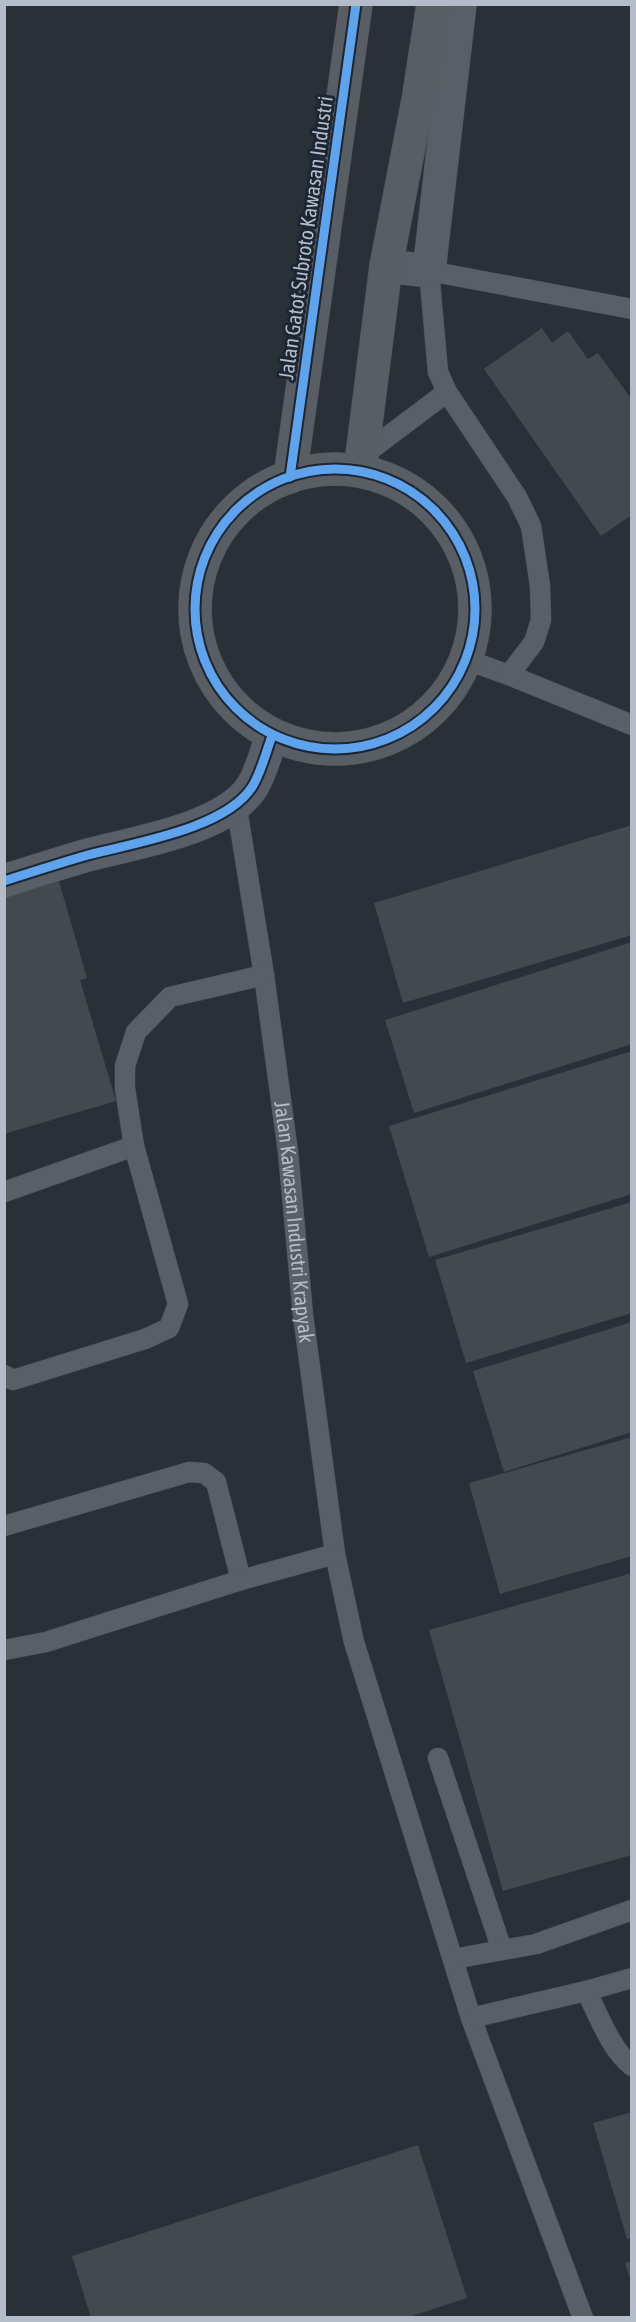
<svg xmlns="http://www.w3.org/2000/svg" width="636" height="2322" viewBox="0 0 636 2322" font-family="'Asap Condensed',sans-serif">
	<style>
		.building { fill: #444950 }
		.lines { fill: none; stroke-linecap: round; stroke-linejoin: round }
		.lane-casing { stroke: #484c53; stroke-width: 21 }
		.street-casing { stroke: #484c53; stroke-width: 34 }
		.secondary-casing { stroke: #484c53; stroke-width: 34 }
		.lane { stroke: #5a5e66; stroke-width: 20 }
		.street { stroke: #5a5e66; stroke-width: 33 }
		.secondary { stroke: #595d64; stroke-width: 33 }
		.cycleway-casing { stroke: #1d2633; stroke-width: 13 }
		.cycleway { stroke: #60a3ed; stroke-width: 9 }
		.labels { text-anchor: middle; stroke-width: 6; stroke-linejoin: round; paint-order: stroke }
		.street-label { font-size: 21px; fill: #b4bcc9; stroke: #1d2633 }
	</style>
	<rect width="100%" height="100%" fill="#2a3038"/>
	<g class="building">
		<path d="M542,328L552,343L568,331L588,359L598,353L632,400V515L601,536L484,369Z"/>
		<path d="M632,825V935L403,1003L374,903Z"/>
		<path d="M58,878L87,978L80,980L116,1101L4,1134V894Z"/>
		<path d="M632,942V1044L414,1113L385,1020Z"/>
		<path d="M632,1051V1194L429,1257L389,1126Z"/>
		<path d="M632,1202V1313L466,1363L435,1260Z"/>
		<path d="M632,1322V1432L504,1472L473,1371Z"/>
		<path d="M632,1437V1556L500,1594L469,1483Z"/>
		<path d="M632,1573V1855L503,1891L429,1630Z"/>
		<path d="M632,2112V2238L627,2239L593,2123Z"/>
		<path d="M418,2145L467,2298L406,2318H91L72,2256Z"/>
		<path d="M632,2261V2281L631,2282L625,2263Z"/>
	</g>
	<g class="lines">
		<defs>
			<g id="lane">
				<path d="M362,456L447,392"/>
				<path d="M467,660L509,675L632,725"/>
				<path d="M509,675L534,642L541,620L540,586L531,526L517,497L447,392L438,372L429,271L632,309"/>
				<path id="s1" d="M236,803L264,975L288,1152L303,1315L335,1554L354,1642L471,2018L583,2318"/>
				<path d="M4,1192L134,1146"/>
				<path d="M4,1375L13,1380L145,1339L169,1328L178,1304L134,1146L125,1088V1066L136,1032L170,997L264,975"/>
				<path d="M4,1526L189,1472L204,1473L216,1482L241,1580"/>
				<path d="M4,1650L46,1642L241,1580L335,1554"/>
				<path d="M438,1758L502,1950"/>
				<path d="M453,1959L536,1944L632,1910"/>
				<path d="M586,1991C599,2015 610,2049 632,2066"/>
				<path d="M471,2018L586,1991L632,1978"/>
			</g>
			<g id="street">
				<path d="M386,266L429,271L460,4"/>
				<path d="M4,881C32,872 60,863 88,855C133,843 225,829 252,787C261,773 266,752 272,736"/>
			</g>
			<g id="secondary">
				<circle cx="335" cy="609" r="140"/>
				<path d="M360,471L386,266L418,100L433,4"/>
				<path d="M290,477L356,4"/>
			</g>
		</defs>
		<use href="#lane" class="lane-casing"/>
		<use href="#street" class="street-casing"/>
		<use href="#secondary" class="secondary-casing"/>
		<use href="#lane" class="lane"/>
		<use href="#street" class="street"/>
		<use href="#secondary" class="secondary"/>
		<defs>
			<g id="cycleway">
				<circle cx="335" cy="609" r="140"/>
				<path d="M290,477L356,4"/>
				<path d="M4,881C32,872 60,863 88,855C133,843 225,829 252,787C261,773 266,752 272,736"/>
			</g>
		</defs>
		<use href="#cycleway" class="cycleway-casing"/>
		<use href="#cycleway" class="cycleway"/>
	</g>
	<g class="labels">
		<g class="street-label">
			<text transform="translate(306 238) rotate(-82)" y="7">Jalan Gatot Subroto Kawasan Industri</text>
			<text dy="7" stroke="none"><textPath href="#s1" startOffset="423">Jalan Kawasan Industri Krapyak</textPath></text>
		</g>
	</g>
	<rect width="636" height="2322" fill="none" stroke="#b4bcc9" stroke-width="12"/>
</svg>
